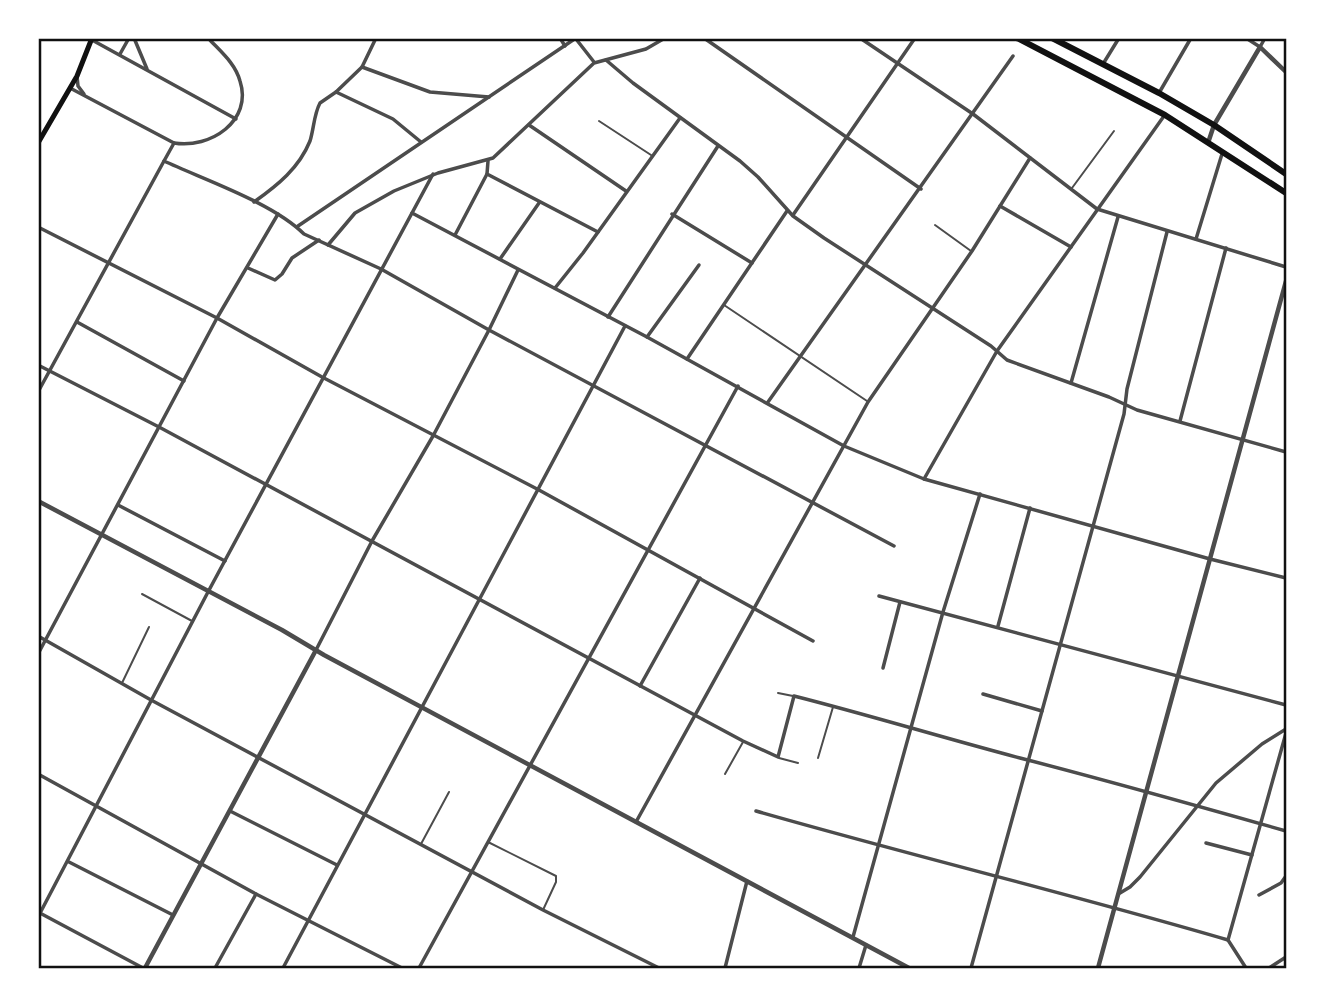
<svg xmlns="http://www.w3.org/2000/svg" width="1325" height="1007" viewBox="0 0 1325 1007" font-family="'Exo 2',sans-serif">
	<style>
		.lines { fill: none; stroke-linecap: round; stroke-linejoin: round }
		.service { stroke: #4c4c4c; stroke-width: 2 }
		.minor { stroke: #4c4c4c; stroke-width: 3.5 }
		.tertiary { stroke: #4c4c4c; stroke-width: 4.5 }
		.secondary { stroke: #111; stroke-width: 5 }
		.primary { stroke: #111; stroke-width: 6 }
		.neatline { fill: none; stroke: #111; stroke-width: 2.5 }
	</style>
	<rect width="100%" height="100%" fill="#fff"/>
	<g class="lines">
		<g class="service">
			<path d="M599,121L651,155"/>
			<path d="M1072,188L1114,131"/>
			<path d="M935,225L971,251"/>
			<path d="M724,305L867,401"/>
			<path d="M142,594L192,621"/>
			<path d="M122,683L149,627"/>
			<path d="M778,693L793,696"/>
			<path d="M779,758L798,763"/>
			<path d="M818,758L833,707"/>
			<path d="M725,774L743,742"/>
			<path d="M488,842L556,876V882L543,910"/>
			<path d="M421,844L449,792"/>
		</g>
		<g class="minor">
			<path d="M134,38L147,69"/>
			<path d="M560,38L565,46"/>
			<path d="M704,38L921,189"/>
			<path d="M860,38L973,114L1097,209L1286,267"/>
			<path d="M1246,38L1260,47L1265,38"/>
			<path d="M576,39L594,62"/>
			<path d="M92,40L236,119"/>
			<path d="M120,54L129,38"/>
			<path d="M606,60L633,83L740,161L758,177L793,216L824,238L991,346L1007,360L1109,397L1137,410L1286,452"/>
			<path d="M1103,64L1119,38"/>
			<path d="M362,67L430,92L489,97"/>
			<path d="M77,76L78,86L84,94"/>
			<path d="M70,88L174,143L164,161C205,180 273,203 304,234L381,269L489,330L894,546"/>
			<path d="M336,92L393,119L421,142"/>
			<path d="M1159,93L1191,38"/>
			<path d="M529,125L626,191"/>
			<path d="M174,143C210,149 253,121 240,81C235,63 221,52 208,38"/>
			<path d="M488,161L487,174L598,232"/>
			<path d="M254,202C278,185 299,168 310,141C314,128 314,114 320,103L336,92L362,67L376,38"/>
			<path d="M1000,206L1071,247"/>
			<path d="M412,213L647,337L844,446L924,479L1210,559L1286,578"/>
			<path d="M672,214L752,263"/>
			<path d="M793,215L915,38"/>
			<path d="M298,226L576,38"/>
			<path d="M38,227L217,318L322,377L539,490L813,641"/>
			<path d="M455,235L487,174"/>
			<path d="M1196,239L1222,154"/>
			<path d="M328,245L355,213L394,191L438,173L493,158L594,63L646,49L665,38"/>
			<path d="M500,259L539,203"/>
			<path d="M248,268L275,280L282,274L292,258L319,240"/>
			<path d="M555,288L583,253L680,118"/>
			<path d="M608,317L718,146"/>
			<path d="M77,322L184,381"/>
			<path d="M647,337L699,265"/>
			<path d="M687,359L787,211"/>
			<path d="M38,365L159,427L743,741L778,757L794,696C869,715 944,738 1020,758C1109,781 1198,806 1286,831"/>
			<path d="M1071,383L1118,217"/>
			<path d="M38,392L164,161"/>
			<path d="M768,402L1013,56"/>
			<path d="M1180,421L1226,248"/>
			<path d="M924,479L997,351L1164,116"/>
			<path d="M118,505L225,561"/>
			<path d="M879,596L1286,705"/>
			<path d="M998,626L1030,508"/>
			<path d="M38,636L151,700L543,910L659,968"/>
			<path d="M316,650L372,541L433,436L489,330L518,270"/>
			<path d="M38,654L217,318L278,214"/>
			<path d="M883,668L900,602"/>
			<path d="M640,686L700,578"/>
			<path d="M983,694L1042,711"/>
			<path d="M38,774L256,894L402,968"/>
			<path d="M230,811L337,865"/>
			<path d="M756,811C913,856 1071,894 1228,940"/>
			<path d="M636,822L868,402L972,251L1030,158"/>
			<path d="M1206,843L1252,855"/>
			<path d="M69,862L173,915"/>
			<path d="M1120,893L1130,887L1140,877L1216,783L1262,744L1286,729"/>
			<path d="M1259,895L1281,883L1286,876"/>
			<path d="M38,912L143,968"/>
			<path d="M38,917L208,592L433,174"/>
			<path d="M853,937L943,612L980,494"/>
			<path d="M215,968L256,894"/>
			<path d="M283,968L625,326"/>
			<path d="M419,968L738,386"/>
			<path d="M725,968L747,881"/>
			<path d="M859,968L866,945"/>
			<path d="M971,968L1124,414L1127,389L1167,232"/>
			<path d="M1246,968L1228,940L1286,733"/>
			<path d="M1269,968L1286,957"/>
		</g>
		<g class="tertiary">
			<path d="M1208,143L1214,125L1260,47L1286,72"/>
			<path d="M38,501L282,630L324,655L909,968"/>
			<path d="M145,968L316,650"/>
			<path d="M1098,968L1286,281"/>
		</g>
		<path class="secondary" d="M38,143L77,76L92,38"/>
		<g class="primary">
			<path d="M1017,38L1165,115L1286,193"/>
			<path d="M1052,38L1159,93L1214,125L1286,174"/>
		</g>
	</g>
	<rect width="1325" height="1007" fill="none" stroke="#ffffff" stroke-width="80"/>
	<rect x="40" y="40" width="1245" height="927" class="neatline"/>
</svg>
